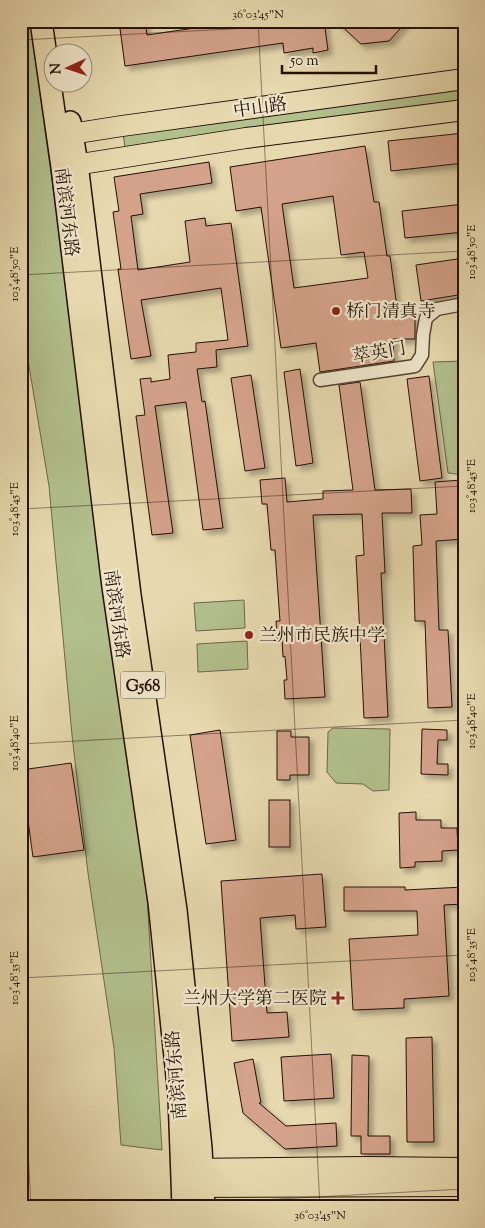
<svg xmlns="http://www.w3.org/2000/svg" width="485" height="1228" viewBox="0 0 485 1228" font-family="'Sorts Mill Goudy','Noto Serif SC',serif">
	<style>
		.green { fill: #b2c08d; stroke: #6b684a }
		.building { fill: #d4a28b; stroke: #241006; fill-rule: evenodd; filter: url(#shadow) }
		.lines { fill: none; stroke-linecap: round; stroke-linejoin: round }
		.minor-casing { stroke: #554230; stroke-width: 15 }
		.primary-casing { stroke: #241006; stroke-width: 22 }
		.trunk-casing { stroke: #241006; stroke-width: 24 }
		.minor { stroke: #efe6cb; stroke-width: 12 }
		.primary { stroke: #e7d9af; stroke-width: 20 }
		.trunk { stroke: #e7d9af; stroke-width: 21 }
		.ticks { fill: none; stroke: #241006; stroke-width: 1; stroke-opacity: 0.45 }
		.poi-dot { fill: #8f2418; stroke: #efe6cb; stroke-width: 2 }
		.labels { text-anchor: middle; stroke-width: 4.5; stroke-linejoin: round; paint-order: stroke }
		.shield { fill: #efe6cb; stroke: #615041; stroke-width: 1 }
		.shield-label { font-size: 16px; font-weight: bold; fill: #241006 }
		.street-label { font-size: 18px; fill: #241006; stroke: #efe6cb }
		.poi-label { font-size: 18px; fill: #241006; stroke: #efe6cb; text-anchor: start }
		.neatline { fill: none; stroke: #241006; stroke-width: 2 }
		.ticks-label { font-size: 12px; text-anchor: middle; fill: #241006 }
	</style>
	<defs>
		<filter id="shadow"><feDropShadow dx="4.5" dy="4.5" stdDeviation="2.5" flood-color="#0004"/></filter>
	</defs>
	<rect width="100%" height="100%" fill="#e7d9af"/>
	<filter id="stains"><feTurbulence type="fractalNoise" baseFrequency=".004" numOctaves="4"/><feColorMatrix values="0 0 0 0 .2 0 0 0 0 .09 0 0 0 0 .02 0 0 0 .5 -.17"/></filter>
	<radialGradient id="worn" r=".72"><stop offset=".6" stop-color="#630" stop-opacity="0"/><stop offset="1" stop-color="#630" stop-opacity=".3"/></radialGradient>
	<g class="green">
		<path d="M21,21H30L31,29L144,845L162,1150L121,1145L114,1048L88,873L72,735L49,486L21,318Z"/>
		<path d="M464,89V102L125,147L123,134Z"/>
		<path d="M464,361V475L448,473L433,362Z"/>
		<path d="M244,600L245,628L196,631L194,603Z"/>
		<path d="M247,641L248,669L198,672L197,644Z"/>
		<path d="M333,728L390,729L389,790L373,791L363,784L336,783L327,772L328,732Z"/>
	</g>
	<g class="building">
		<path d="M119,21H145L147,35L242,21H265V24L281,21H324L328,50L313,53V48L284,53L283,43L125,66Z"/>
		<path d="M336,21H407L389,41L361,44Z"/>
		<path d="M464,133V163L391,171L388,141Z"/>
		<path d="M365,146L374,202H379L387,256H390L398,315H415V339H393L394,361L320,372L316,343L281,348L261,207L236,211L230,167ZM333,196L341,255L364,252L368,278L294,288L282,204Z"/>
		<path d="M209,162L212,183L140,194L143,214L131,216L138,270L190,262L185,221L205,218L206,226L231,223L248,346L216,350L217,367L197,369L202,402L205,401L223,528L203,530L186,402L155,406L173,533L152,535L136,416L145,415L140,379L151,378V382L170,379L168,355L196,352V343L228,340L221,288L141,300L151,356L131,359L118,269H121L113,212L119,211L114,177Z"/>
		<path d="M464,204V232L405,238L402,211Z"/>
		<path d="M464,258V294L421,301L416,265Z"/>
		<path d="M300,369L313,463L296,466L284,372Z"/>
		<path d="M251,375L265,468L245,471L231,378Z"/>
		<path d="M429,376L442,478L420,481L407,379Z"/>
		<path d="M360,382L375,490L411,489L412,513H382L385,573H381L388,717L364,718L356,556L364,555L362,514L313,515L325,697L285,699L284,680H287L285,656L283,657L282,639H277L276,621H280L275,550H271L267,504H262L260,480L285,478L287,502L323,499V491L353,490L339,385Z"/>
		<path d="M462,480L464,539L436,541L439,630H448L452,707L428,708L425,621H415L413,546L422,545L420,515L437,514L435,482Z"/>
		<path d="M422,729L447,730V740H438L437,764H448V775L421,774Z"/>
		<path d="M220,730L236,840L206,844L190,735Z"/>
		<path d="M277,731H291V737H309V775H290V780H277Z"/>
		<path d="M71,763L84,850L33,857L21,770Z"/>
		<rect x="269" y="800" width="21" height="47"/>
		<path d="M416,812V820H441V828H457L458,850L442,851V861L415,862V867L400,868L399,813Z"/>
		<path d="M322,874L326,927L296,929L295,915L260,918L267,1013L287,1012L289,1037L232,1041L221,881Z"/>
		<path d="M344,887H405V890L464,887V904L444,905L449,996L404,999V1008L353,1010L349,939L418,935L417,911H344Z"/>
		<path d="M432,1037L434,1142H407L406,1038Z"/>
		<path d="M331,1054L334,1098L284,1101L281,1057Z"/>
		<path d="M352,1055L369,1056L368,1136H390V1154H361V1136H351Z"/>
		<path d="M253,1059L261,1103H259L286,1126L336,1123L337,1146L285,1149L243,1113L234,1063Z"/>
	</g>
	<g class="lines">
		<defs>
			<path id="minor" d="M320,380L415,366L422,355L423,335L426,318L437,309L464,304"/>
			<g id="primary">
				<path d="M58,138L71,134L122,126L464,79"/>
				<path d="M62,167L246,138L464,110"/>
				<path d="M186,1169L365,1167L464,1168"/>
				<path d="M186,1187L464,1186"/>
			</g>
			<g id="trunk">
				<path d="M41,21L62,167L113,587L159,902L179,1096L183,1207"/>
				<path d="M70,122L77,164L130,595L176,910L201,1148L204,1207"/>
			</g>
		</defs>
		<use href="#minor" class="minor-casing"/>
		<use href="#primary" class="primary-casing"/>
		<use href="#trunk" class="trunk-casing"/>
		<use href="#minor" class="minor"/>
		<use href="#primary" class="primary"/>
		<use href="#trunk" class="trunk"/>
	</g>
	<path class="ticks" d="M258,21L320,1207M21,40L382,21M21,275L464,251M21,509L464,486M21,744L464,720M21,978L464,955M21,1012L31,1207M130,1207L464,1189"/>
	<g class="poi-dot">
		<circle cx="336" cy="311" r="5"/>
		<circle cx="249" cy="635" r="5"/>
		<path d="M335.5 990.5h5v5h5v5h-5v5h-5v-5h-5v-5h5z"/>
	</g>
	<g class="labels">
		<rect class="shield" x="120.5" y="671.5" width="45" height="27" rx="4"/>
		<g class="shield-label">
			<text x="143" y="691">G568</text>
		</g>
		<g class="street-label">
			<text transform="translate(260 107) rotate(-8)" y="6">中山路</text>
			<text transform="translate(67 212) rotate(83)" y="6">南滨河东路</text>
			<text transform="translate(379 352) rotate(-10)" y="6">萃英门</text>
			<text transform="translate(117 614) rotate(82)" y="6">南滨河东路</text>
			<text transform="translate(176 1075) rotate(-95)" y="6">南滨河东路</text>
		</g>
		<g class="poi-label">
			<text x="346" y="317">桥门清真寺</text>
			<text x="259" y="641">兰州市民族中学</text>
			<text x="327" y="1004" text-anchor="end">兰州大学第二医院</text>
		</g>
	</g>
	<rect width="485" height="1228" fill="none" stroke="#e7d9af" stroke-width="55"/>
	<g transform="translate(68 68) rotate(267)"><circle r="24" fill="#efe6cb" stroke="#9e907c"/>
	<path d="M0-4L9 19L0 12L-9 19Z" fill="#8f2418"/>
	<text y="-8" font-size="14" font-weight="bold" text-anchor="middle" fill="#241006">N</text>
	</g>
	<path d="M282 65v8h94v-8" fill="none" stroke="#241006" stroke-width="2.5"/>
	<text x="290" y="65" font-size="15" fill="#241006" stroke="#efe6cb" stroke-width="4" paint-order="stroke">50 m</text>
	<rect x="28" y="28" width="430" height="1172" class="neatline"/>
	<g class="ticks-label">
		<text x="258" y="18">36°03'45"N</text>
		<text transform="translate(471 252) rotate(-90)" y="4">103°48'50"E</text>
		<text transform="translate(14 274) rotate(-90)" y="4">103°48'50"E</text>
		<text transform="translate(471 486) rotate(-90)" y="4">103°48'45"E</text>
		<text transform="translate(14 509) rotate(-90)" y="4">103°48'45"E</text>
		<text transform="translate(471 721) rotate(-90)" y="4">103°48'40"E</text>
		<text transform="translate(14 743) rotate(-90)" y="4">103°48'40"E</text>
		<text transform="translate(471 955) rotate(-90)" y="4">103°48'35"E</text>
		<text transform="translate(14 978) rotate(-90)" y="4">103°48'35"E</text>
		<text x="320" y="1219">36°03'45"N</text>
	</g>
	<rect width="100%" height="100%" filter="url(#stains)"/>
	<rect width="100%" height="100%" fill="url(#worn)"/>
</svg>
